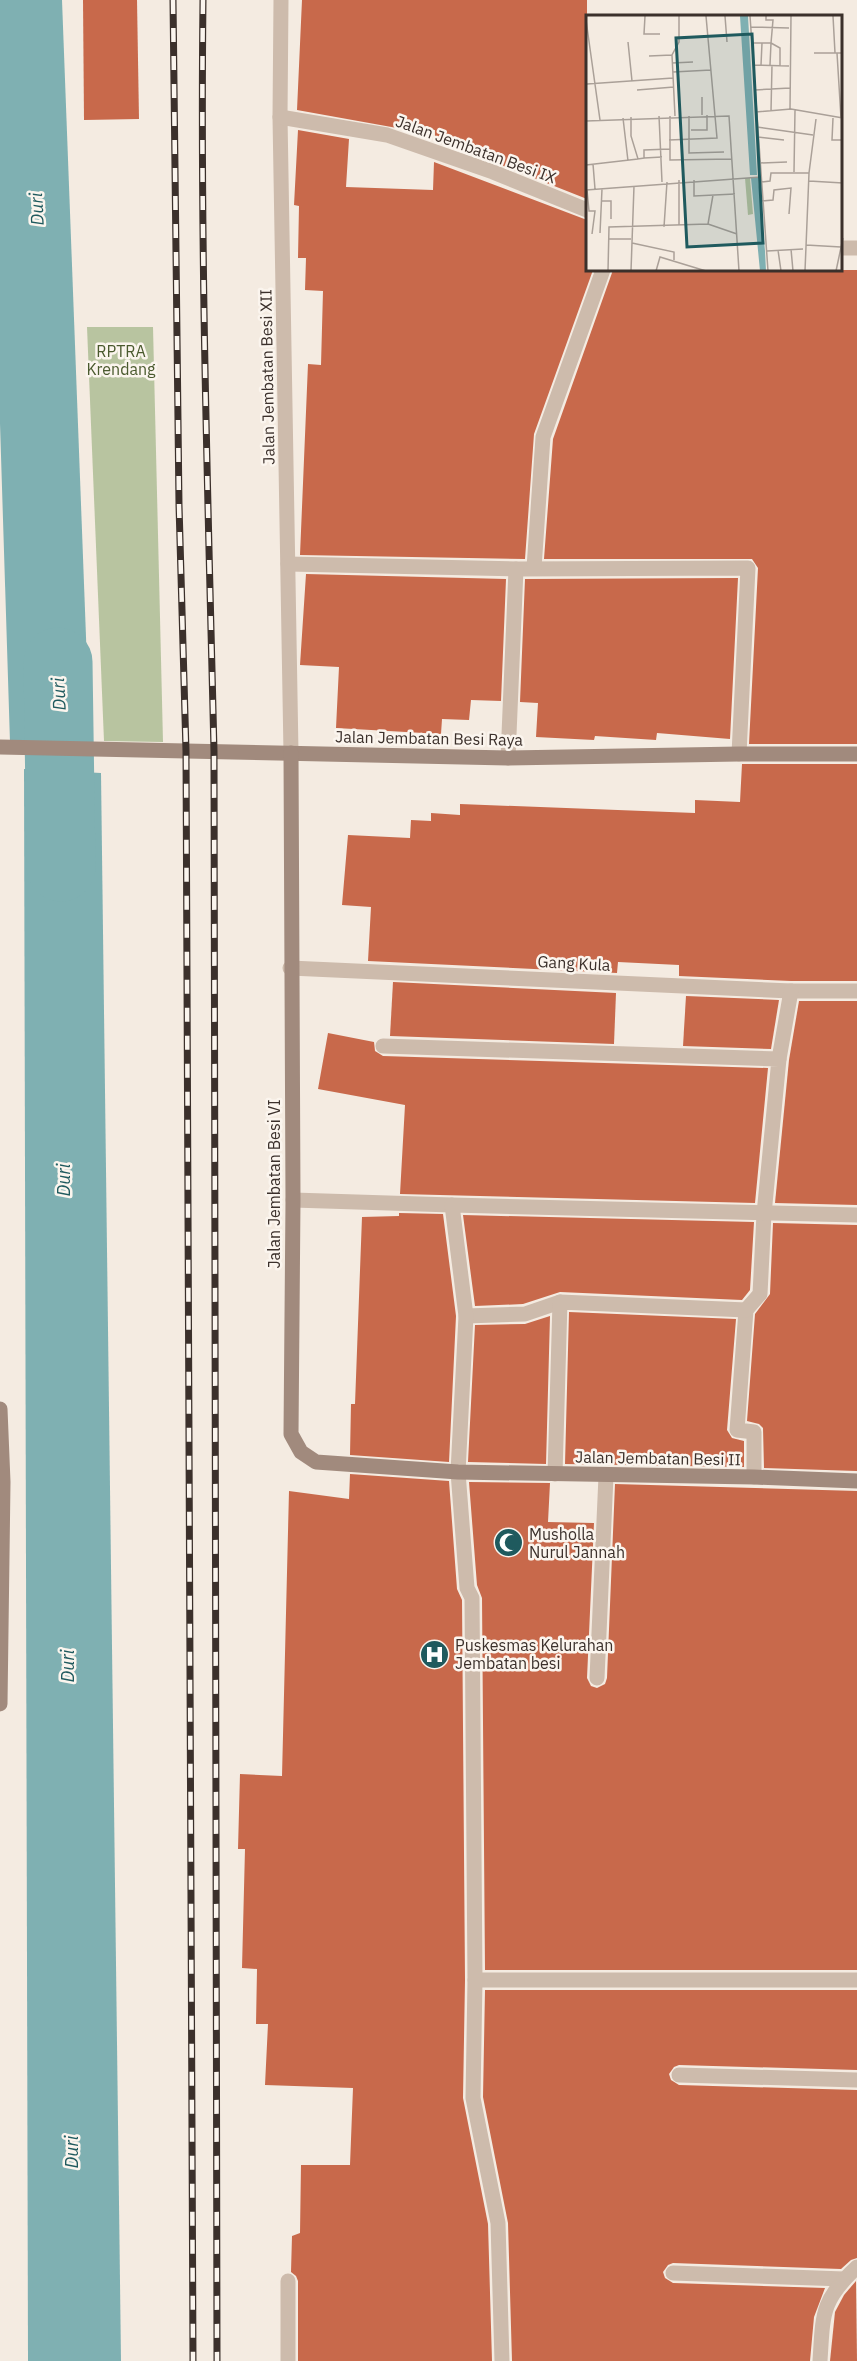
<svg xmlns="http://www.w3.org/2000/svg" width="857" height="2361" viewBox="0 0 857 2361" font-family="'IBM Plex Sans',sans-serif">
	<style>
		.green { fill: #b8c4a0 }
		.water { fill: #7fb0b2 }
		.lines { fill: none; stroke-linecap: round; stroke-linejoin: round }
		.river { stroke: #7fb0b2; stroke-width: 69 }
		.building { fill: #c8694b }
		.street { stroke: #cdbbac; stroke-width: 15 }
		.secondary { stroke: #a18a7d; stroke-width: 15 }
		.rail-casing { stroke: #3b302b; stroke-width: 7 }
		.rail { stroke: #fbf5ee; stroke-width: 4.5; stroke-dasharray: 14; stroke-linecap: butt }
		.labels { text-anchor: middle; stroke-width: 5; stroke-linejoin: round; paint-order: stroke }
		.street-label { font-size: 16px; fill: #3b302b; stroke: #fbf5ee }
		.park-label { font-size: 16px; fill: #4a5a2e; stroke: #fbf5ee }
		.poi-label { font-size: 16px; fill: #3b302b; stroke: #fbf5ee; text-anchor: start }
		.water-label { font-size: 18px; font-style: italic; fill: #1f5a5e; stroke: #fbf5ee }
		.inset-road { fill: none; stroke: #aaa098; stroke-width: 1.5 }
		.view { fill: #1f5a5e; fill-opacity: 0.15; stroke: #1f5a5e; stroke-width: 3 }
		.inset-edge { fill: none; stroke: #3b302b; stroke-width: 3 }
	</style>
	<rect width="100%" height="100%" fill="#f4ebe1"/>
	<path class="green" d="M87,327H153L163,742L104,741Z"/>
	<g class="water">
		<path d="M0,0H62L90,743L10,742L0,424Z"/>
		<path d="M24,769L101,773L121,2361H28Z"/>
	</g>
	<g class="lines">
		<path class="river" d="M58,662L61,867"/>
	</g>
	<g class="building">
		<path d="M83,0H137L139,119L84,120Z"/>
		<path d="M302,0H587V199L496,163L435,141V130L397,128L297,110Z"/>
		<path d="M298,130L349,139L346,187L433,190L434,162L587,220V270H593L534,434L525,559L300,555L308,364L321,365L323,291L305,290L306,258H298L299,206L294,205Z"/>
		<path d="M613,270H857V744H749L758,568L752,559H544L553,439Z"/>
		<path d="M306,574L506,579L501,701L471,700L469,720L442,719L441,734L336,728L339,667L300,665Z"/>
		<path d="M738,578L730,739L657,733L656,740L595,736L594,740L536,737L538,703L520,702L525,579Z"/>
		<path d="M742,764H857V981H791L679,976V965L618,962L617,973L368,961L371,907L342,905L348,835L410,838L411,820L431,821V813L460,815V804L695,813V800L740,802Z"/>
		<path d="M393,982L616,993L614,1044L390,1036Z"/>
		<path d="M686,996L779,1000L771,1049L683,1046Z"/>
		<path d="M799,1001H857V1205L775,1203L789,1060Z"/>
		<path d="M328,1033L374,1042L375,1051L383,1056L768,1068L755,1203L400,1194L405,1105L318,1089Z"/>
		<path d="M399,1213L443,1214L456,1316L449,1462L350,1455L351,1404H355L362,1217L399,1216Z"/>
		<path d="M463,1215L754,1222L750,1290L742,1300L560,1292L523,1304L475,1306Z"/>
		<path d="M773,1223L857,1225V1471L764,1468L763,1428L759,1424L747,1421L755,1314L770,1294Z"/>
		<path d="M569,1312L736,1319L727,1430L732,1438L744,1441V1467L565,1464Z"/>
		<path d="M550,1316L546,1464L468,1462L475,1325L525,1324Z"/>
		<path d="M350,1474L449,1481L457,1589L462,1600L465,1980L463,2098L488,2224L492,2361H298V2281L296,2276L291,2272L292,2236L300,2233L301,2165H350L353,2088L265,2085L268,2024H256L257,1969L242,1968L245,1849H238L240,1774L282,1776L289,1491L349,1499Z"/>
		<path d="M469,1482L550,1483L548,1522L594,1523L587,1678L591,1686L597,1688L605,1684L607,1678L615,1484L857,1491V1970H485L482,1598L477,1585Z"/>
		<path d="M485,1990H857V2070L679,2065L674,2067L669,2074L671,2080L679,2085L857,2090V2258L851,2260L841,2269L673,2263L668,2265L663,2272L665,2278L673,2283L825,2288L814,2317L810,2361H512L508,2223L483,2097Z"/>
		<path d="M856,2281L857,2361H830L835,2312L844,2295Z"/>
	</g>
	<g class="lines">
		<g class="street">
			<path d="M281,0L280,117L291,753"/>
			<path d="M280,117L387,135L493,172L587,210"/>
			<path d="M840,248H857"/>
			<path d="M288,564L516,569L748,568L739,754"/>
			<path d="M534,568L543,437L603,270"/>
			<path d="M508,758L516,569"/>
			<path d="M290,968L791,991H857"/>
			<path d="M383,1046L779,1059L764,1214L760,1294L746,1310L737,1430L754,1432V1477"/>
			<path d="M779,1059L791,991"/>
			<path d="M293,1200L452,1205"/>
			<path d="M466,1316L525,1314L560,1302"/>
			<path d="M555,1474L560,1302L746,1310"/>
			<path d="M597,1678L606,1476"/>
			<path d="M475,1980H857"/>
			<path d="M679,2075L857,2080"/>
			<path d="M673,2273L844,2279"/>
			<path d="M288,2361V2281"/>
			<path d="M502,2361L498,2223L473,2098L475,1980L472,1598L467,1588L458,1472L466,1316L452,1205L857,1215"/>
			<path d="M820,2361C823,2314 821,2300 857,2267"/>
		</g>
		<g class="secondary">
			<path d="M0,747L508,758L739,754H857"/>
			<path d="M291,753L293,1200L291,1434L301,1452L316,1462L458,1472L754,1477L857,1481"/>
			<path d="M0,1409L3,1482L0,1704"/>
		</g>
		<defs>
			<g id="rail">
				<path d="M173,0L179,505L186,751L193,2361"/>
				<path d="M203,0C200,250 208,501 214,751L217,2361"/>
			</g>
		</defs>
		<use href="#rail" class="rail-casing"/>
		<use href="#rail" class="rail"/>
	</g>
	<defs>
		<symbol id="mosque-disc" viewBox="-11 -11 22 22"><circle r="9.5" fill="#1f5a5e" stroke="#fbf5ee"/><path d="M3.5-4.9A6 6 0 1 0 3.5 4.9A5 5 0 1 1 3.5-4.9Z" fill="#fff"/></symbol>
		<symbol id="hospital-disc" viewBox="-11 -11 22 22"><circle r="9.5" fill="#1f5a5e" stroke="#fbf5ee"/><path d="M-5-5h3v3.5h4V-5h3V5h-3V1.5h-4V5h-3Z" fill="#fff"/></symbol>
	</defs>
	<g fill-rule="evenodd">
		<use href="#mosque-disc" x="492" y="1526" width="33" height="33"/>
		<use href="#hospital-disc" x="418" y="1638" width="33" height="33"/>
	</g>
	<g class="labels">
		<g class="street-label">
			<text transform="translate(476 149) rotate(20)" y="6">Jalan Jembatan Besi IX</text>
			<text transform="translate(267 377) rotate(-91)" y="6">Jalan Jembatan Besi XII</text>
			<text transform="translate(429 738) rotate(1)" y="6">Jalan Jembatan Besi Raya</text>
			<text transform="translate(574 963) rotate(3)" y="6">Gang Kula</text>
			<text transform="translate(274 1184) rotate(-90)" y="6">Jalan Jembatan Besi VI</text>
			<text transform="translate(658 1458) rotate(1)" y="6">Jalan Jembatan Besi II</text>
		</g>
		<g class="park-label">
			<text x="121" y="357">RPTRA<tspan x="121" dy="18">Krendang</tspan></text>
		</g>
		<g class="poi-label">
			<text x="529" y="1540">Musholla<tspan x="529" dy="18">Nurul Jannah</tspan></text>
			<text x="455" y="1651">Puskesmas Kelurahan<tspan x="455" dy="18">Jembatan besi</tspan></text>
		</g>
		<g class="water-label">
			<text transform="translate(37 209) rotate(-93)" y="6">Duri</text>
			<text transform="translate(59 694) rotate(-93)" y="6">Duri</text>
			<text transform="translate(64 1180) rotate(-90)" y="6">Duri</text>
			<text transform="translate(68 1666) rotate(-90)" y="6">Duri</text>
			<text transform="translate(72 2152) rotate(-90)" y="6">Duri</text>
		</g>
	</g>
	<g transform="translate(586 15)">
		<rect width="256" height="256" fill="#f4ebe1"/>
		<path d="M159,163H164L167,199L162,200Z" fill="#b8c4a0"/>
		<path d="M154,1H162L171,160H164ZM172,162L179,236L180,256H174L165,163Z" fill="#7fb0b2"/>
		<path class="inset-road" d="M59,1L58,19H74M139,1L141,27M164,1L182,256M180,1V5H187L185,28L194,33V51M247,1L249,38M0,5L14,105M165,12L203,13M42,27L46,66M166,28H185L184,50M228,38H257M251,38L255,103M63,41L86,40M86,48L107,47M168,50L203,51M175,50L176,28M87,57L125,55M1,69L87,63M51,75L88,72M169,75L204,73M116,82V100M204,94L205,1M185,96L186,50M170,97L205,94L257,103M73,101L76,167M84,101V145L146,144M89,101L86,40L93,27V1M103,101V138L138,137M45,102V121L52,144L58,143V135L84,134M37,103L42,146M247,103L246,125H257M0,106L143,101L153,256M171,112L227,120M105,115H121V100M172,122L198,125M83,125L131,123L120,1M58,143L76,142M174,148L201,147M7,149L9,174M0,150L52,144M208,157L209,95M108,165V181L149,179M223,166L257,168M175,167L184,166L185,158H223M0,175L175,162M1,175L3,196H9L6,219M15,186H25V204M176,186L187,185L188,175L205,173L203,199M122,209L151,219M122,209L127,180M93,210V165M78,212L81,167M14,218L16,174M22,224H45M46,228L88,237V245M220,230L255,232M205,234L207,256M192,235L195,256M181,236L217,234M22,256L23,212L122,209M45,256L48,171M70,256L74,242L120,256M199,256H231M219,256L223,158L230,104M250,256L257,223"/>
		<path class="view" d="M166,19L177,228L101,232L90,23Z"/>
		<rect width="256" height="256" class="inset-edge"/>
	</g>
</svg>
